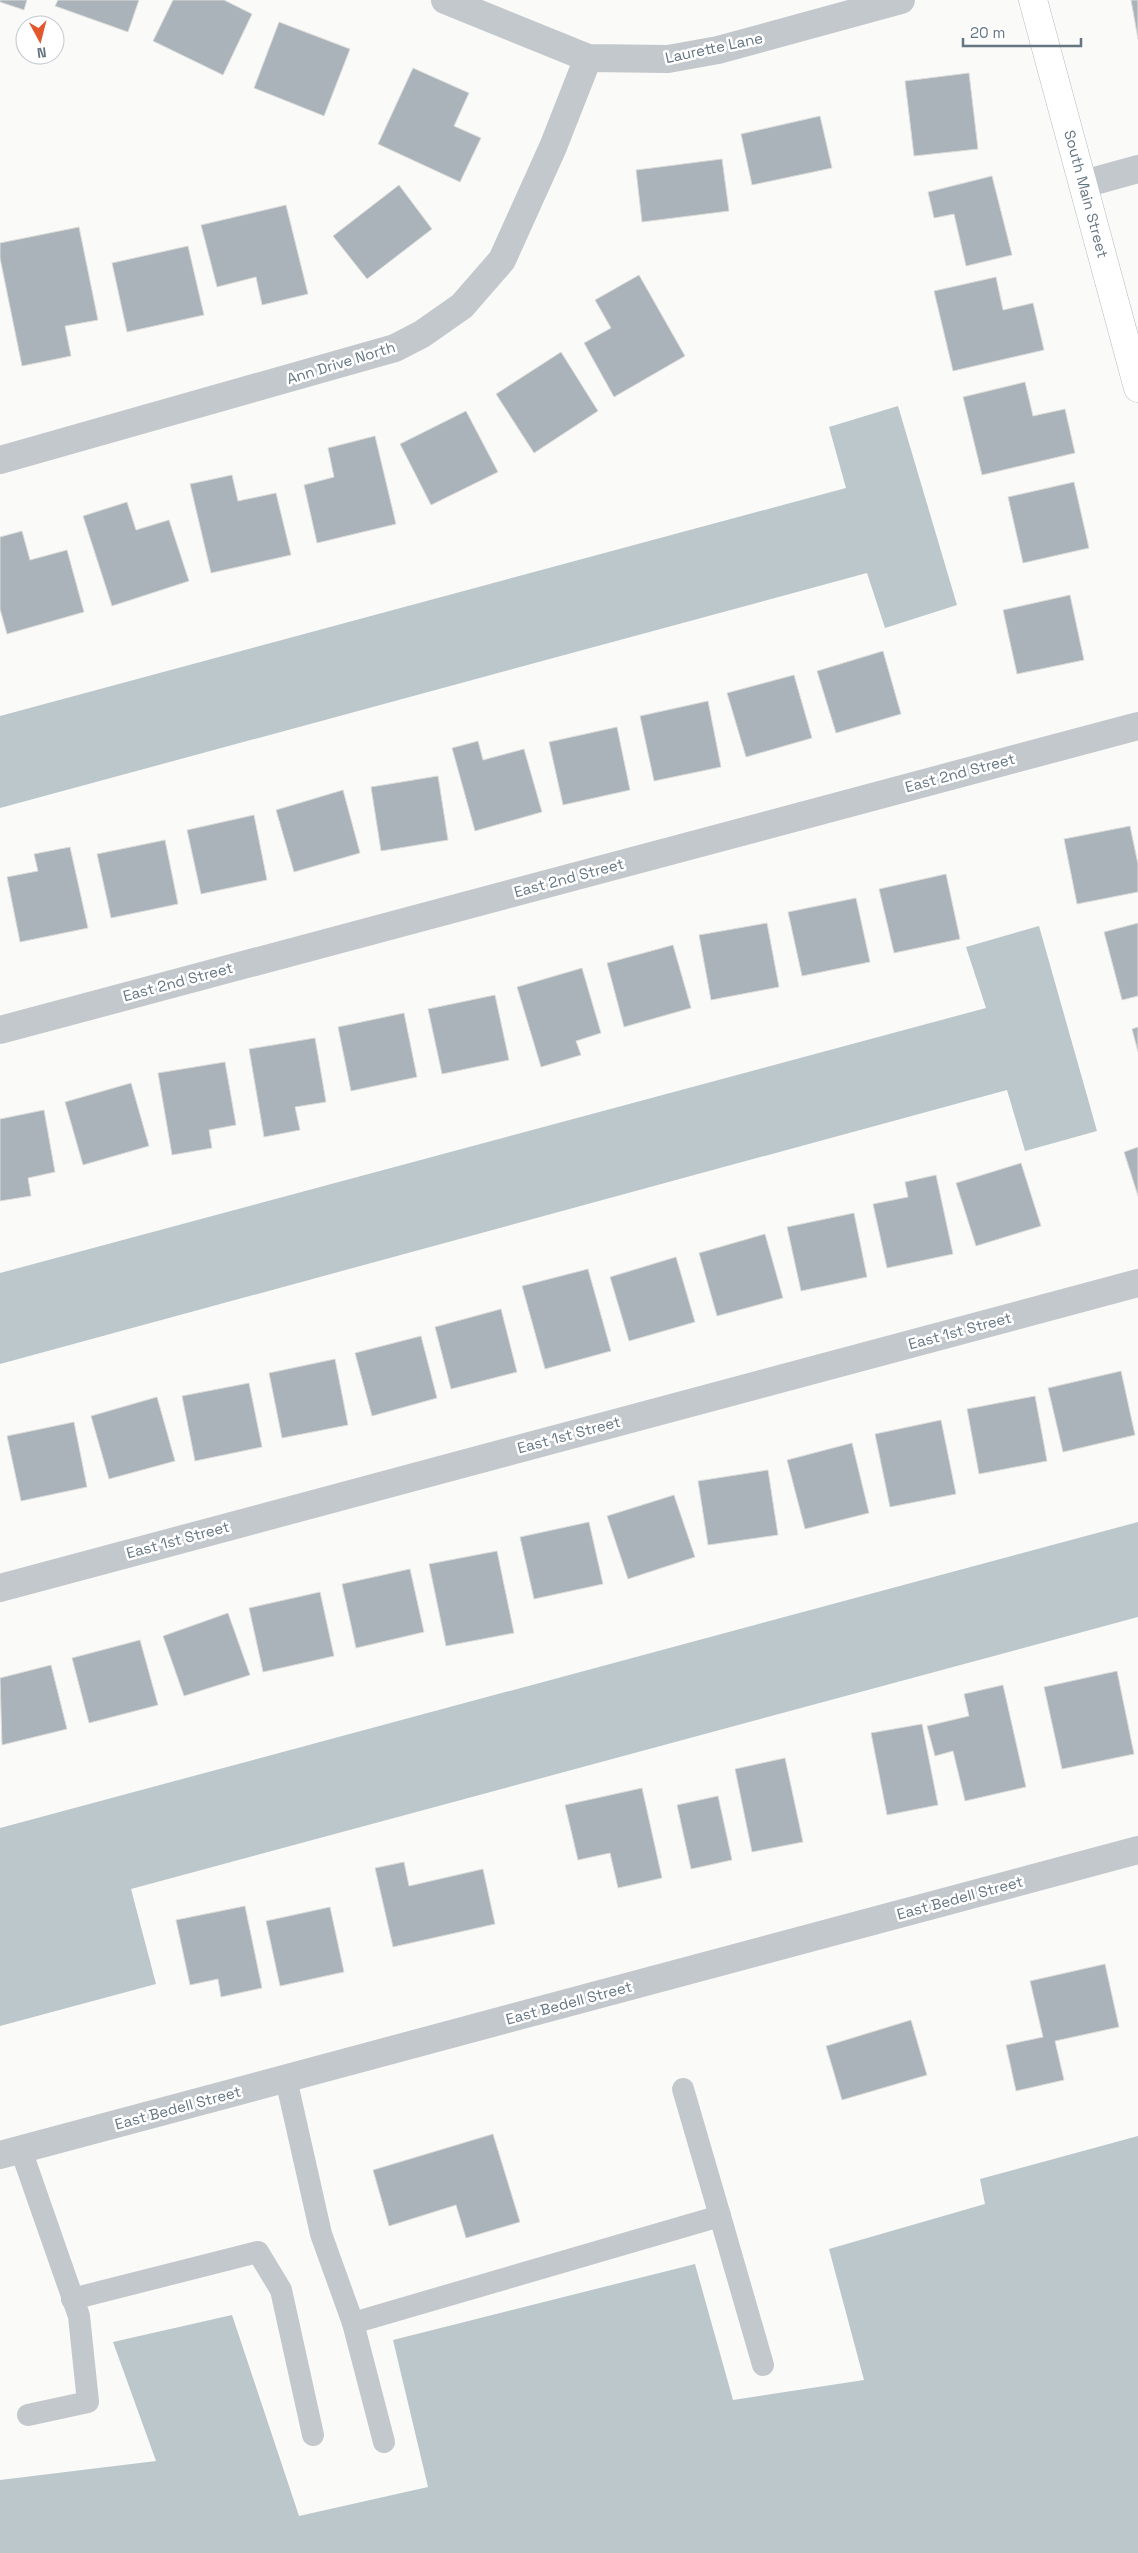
<svg xmlns="http://www.w3.org/2000/svg" width="1138" height="2553" viewBox="0 0 1138 2553" font-family="'Space Grotesk',sans-serif">
	<style>
		.water { fill: #bbc7cb }
		.building { fill: #aab3b9; stroke: #dcdcda }
		.lines { fill: none; stroke-linecap: round; stroke-linejoin: round }
		.secondary-casing { stroke: #b3babf; stroke-width: 29 }
		.lane { stroke: #c3c8cc; stroke-width: 22 }
		.street { stroke: #c3c8cc; stroke-width: 28 }
		.secondary { stroke: #fff; stroke-width: 28 }
		.labels { text-anchor: middle; stroke-width: 5; stroke-linejoin: round; paint-order: stroke }
		.street-label { font-size: 15px; fill: #657683; stroke: #fff }
	</style>
	<rect width="100%" height="100%" fill="#fafaf8"/>
	<g class="water">
		<path d="M898,406L957,605L885,628L867,573L0,808V716L846,488L829,427Z"/>
		<path d="M1039,926L1097,1131L1025,1151L1007,1090L0,1364V1273L986,1008L966,947Z"/>
		<path d="M1138,1522V1617L131,1889L156,1984L0,2026V1828Z"/>
		<path d="M1138,2136V2553H0V2480L156,2461L113,2342L232,2315L299,2516L428,2487L393,2340L695,2264L733,2400L864,2380L829,2249L985,2204L980,2179Z"/>
	</g>
	<g class="building">
		<path d="M0,0H27L24,10L0,2Z"/>
		<path d="M58,0H139L128,32L55,6Z"/>
		<path d="M173,0H224L252,14L223,75L153,41Z"/>
		<path d="M1131,0H1138V39Z"/>
		<path d="M279,22L350,49L324,116L254,88Z"/>
		<path d="M413,68L469,93L454,126L481,138L460,182L378,144Z"/>
		<path d="M969,73L978,149L914,156L905,81Z"/>
		<path d="M820,116L832,168L752,185L741,134Z"/>
		<path d="M722,159L729,211L642,222L636,170Z"/>
		<path d="M992,176L1012,255L966,266L954,214L934,218L928,192Z"/>
		<path d="M399,185L432,229L367,279L333,236Z"/>
		<path d="M286,205L308,294L262,305L256,277L217,287L201,225Z"/>
		<path d="M79,227L98,320L65,326L71,356L22,366L0,258V243Z"/>
		<path d="M188,246L204,315L127,332L112,263Z"/>
		<path d="M639,275L685,356L614,397L584,343L611,328L595,300Z"/>
		<path d="M996,277L1003,310L1033,303L1044,350L953,371L934,291Z"/>
		<path d="M561,352L598,411L534,453L496,394Z"/>
		<path d="M1025,382L1033,416L1065,409L1075,453L982,475L963,397Z"/>
		<path d="M466,411L498,472L431,505L400,444Z"/>
		<path d="M375,436L396,524L317,543L304,485L334,477L328,448Z"/>
		<path d="M232,475L238,501L276,493L291,555L211,573L190,484Z"/>
		<path d="M1074,482L1089,548L1023,563L1008,497Z"/>
		<path d="M127,502L136,530L169,520L189,581L112,606L83,516Z"/>
		<path d="M22,531L30,560L67,550L84,612L7,634L0,609V537Z"/>
		<path d="M1070,595L1084,660L1017,674L1003,610Z"/>
		<path d="M883,651L901,714L836,733L817,671Z"/>
		<path d="M794,675L812,738L746,757L727,693Z"/>
		<path d="M708,701L721,767L654,781L640,716Z"/>
		<path d="M617,727L630,790L563,805L549,742Z"/>
		<path d="M478,741L483,760L524,749L542,812L475,831L452,748Z"/>
		<path d="M438,776L448,840L381,851L371,787Z"/>
		<path d="M343,790L360,853L294,872L276,810Z"/>
		<path d="M254,815L267,880L201,894L187,830Z"/>
		<path d="M1130,826L1138,864V892L1077,904L1064,839Z"/>
		<path d="M165,840L178,904L111,918L97,854Z"/>
		<path d="M70,847L88,928L20,942L7,877L38,871L34,854Z"/>
		<path d="M946,874L960,939L894,953L879,889Z"/>
		<path d="M856,898L870,962L802,976L788,912Z"/>
		<path d="M767,923L779,987L711,1000L699,935Z"/>
		<path d="M1138,923V996L1122,1000L1104,932Z"/>
		<path d="M673,945L691,1008L624,1027L607,963Z"/>
		<path d="M582,968L601,1033L576,1041L581,1055L541,1067L517,987Z"/>
		<path d="M495,995L509,1060L442,1074L428,1009Z"/>
		<path d="M404,1013L417,1077L351,1091L338,1027Z"/>
		<path d="M1138,1027V1052L1132,1029Z"/>
		<path d="M315,1038L326,1102L295,1107L300,1130L264,1137L249,1049Z"/>
		<path d="M225,1062L236,1125L209,1130L212,1148L172,1155L158,1073Z"/>
		<path d="M131,1083L149,1146L83,1165L65,1102Z"/>
		<path d="M44,1110L55,1172L28,1178L31,1196L0,1201V1119Z"/>
		<path d="M1138,1147V1196L1124,1152Z"/>
		<path d="M1021,1163L1041,1226L976,1246L956,1183Z"/>
		<path d="M936,1175L953,1254L887,1268L873,1204L908,1197L905,1182Z"/>
		<path d="M854,1213L867,1277L801,1291L787,1227Z"/>
		<path d="M765,1234L783,1298L717,1316L699,1253Z"/>
		<path d="M676,1257L695,1322L629,1341L610,1277Z"/>
		<path d="M588,1269L611,1351L545,1369L522,1286Z"/>
		<path d="M501,1309L517,1372L451,1389L435,1327Z"/>
		<path d="M421,1336L437,1398L372,1416L355,1353Z"/>
		<path d="M335,1359L348,1425L282,1438L269,1373Z"/>
		<path d="M1121,1371L1135,1435L1063,1452L1048,1388Z"/>
		<path d="M249,1383L262,1447L195,1461L182,1396Z"/>
		<path d="M1035,1396L1047,1461L979,1474L967,1409Z"/>
		<path d="M157,1397L175,1461L109,1479L91,1416Z"/>
		<path d="M941,1420L956,1494L890,1507L875,1434Z"/>
		<path d="M74,1422L87,1487L21,1501L7,1436Z"/>
		<path d="M852,1443L869,1513L805,1529L787,1460Z"/>
		<path d="M768,1470L778,1535L708,1545L698,1481Z"/>
		<path d="M674,1495L695,1557L628,1579L607,1516Z"/>
		<path d="M589,1522L603,1584L534,1599L520,1537Z"/>
		<path d="M497,1551L514,1633L446,1646L429,1564Z"/>
		<path d="M410,1569L424,1632L356,1648L342,1584Z"/>
		<path d="M320,1592L334,1656L263,1672L249,1608Z"/>
		<path d="M228,1613L250,1675L184,1696L163,1636Z"/>
		<path d="M140,1640L158,1705L89,1723L72,1658Z"/>
		<path d="M51,1665L67,1729L2,1745L0,1678Z"/>
		<path d="M1117,1671L1134,1754L1062,1769L1044,1687Z"/>
		<path d="M1003,1685L1026,1787L965,1801L953,1751L935,1756L927,1726L969,1716L964,1694Z"/>
		<path d="M922,1724L938,1805L887,1815L871,1733Z"/>
		<path d="M785,1758L803,1842L752,1852L735,1769Z"/>
		<path d="M642,1788L662,1878L618,1888L610,1853L578,1860L565,1805Z"/>
		<path d="M718,1796L732,1860L691,1869L677,1805Z"/>
		<path d="M404,1862L409,1886L483,1869L495,1924L393,1947L375,1868Z"/>
		<path d="M245,1906L262,1988L221,1997L218,1979L190,1985L176,1920Z"/>
		<path d="M330,1907L344,1972L280,1986L266,1921Z"/>
		<path d="M1105,1964L1119,2027L1055,2041L1064,2080L1016,2091L1006,2045L1043,2037L1030,1981Z"/>
		<path d="M911,2020L927,2075L842,2100L826,2046Z"/>
		<path d="M493,2134L520,2222L466,2238L456,2205L389,2226L373,2170Z"/>
	</g>
	<g class="lines">
		<defs>
			<path id="secondary" d="M1033,0L1138,388"/>
		</defs>
		<use href="#secondary" class="secondary-casing"/>
		<g class="lane">
			<path d="M286,2079L321,2234L353,2323L720,2216L763,2365"/>
			<path d="M683,2089L720,2216"/>
			<path d="M21,2150L79,2316L88,2402L28,2415"/>
			<path d="M72,2299L258,2252L281,2290L313,2435"/>
			<path d="M353,2323L384,2442"/>
		</g>
		<g class="street">
			<path d="M445,0L588,58L668,59L718,50L901,0"/>
			<path d="M1084,184L1138,169"/>
			<path d="M0,460L395,348L422,334L462,306L502,260L553,147L588,58"/>
			<path d="M0,1030L1138,726"/>
			<path d="M0,1588L1138,1283"/>
			<path d="M0,2155L1138,1850"/>
		</g>
		<use href="#secondary" class="secondary"/>
	</g>
	<g class="labels">
		<g class="street-label">
			<text transform="translate(714 48) rotate(-12)" y="5">Laurette Lane</text>
			<text transform="translate(1086 194) rotate(75)" y="5">South Main Street</text>
			<text transform="translate(341 363) rotate(-17)" y="5">Ann Drive North</text>
			<text transform="translate(960 773) rotate(-15)" y="5">East 2nd Street</text>
			<text transform="translate(569 878) rotate(-15)" y="5">East 2nd Street</text>
			<text transform="translate(178 982) rotate(-15)" y="5">East 2nd Street</text>
			<text transform="translate(960 1331) rotate(-15)" y="5">East 1st Street</text>
			<text transform="translate(569 1435) rotate(-15)" y="5">East 1st Street</text>
			<text transform="translate(178 1540) rotate(-15)" y="5">East 1st Street</text>
			<text transform="translate(960 1898) rotate(-15)" y="5">East Bedell Street</text>
			<text transform="translate(569 2003) rotate(-15)" y="5">East Bedell Street</text>
			<text transform="translate(178 2108) rotate(-15)" y="5">East Bedell Street</text>
		</g>
	</g>
	<g transform="translate(40 40) rotate(173)"><circle r="24" fill="#ffffff" stroke="#c1c8cd"/>
	<path d="M0-4L9 19L0 12L-9 19Z" fill="#e4572e"/>
	<text y="-8" font-size="14" font-weight="bold" text-anchor="middle" fill="#657683">N</text>
	</g>
	<path d="M963 38v8h118v-8" fill="none" stroke="#657683" stroke-width="2.5"/>
	<text x="970" y="38" font-size="15" fill="#657683" stroke="#ffffff" stroke-width="4" paint-order="stroke">20 m</text>
</svg>
